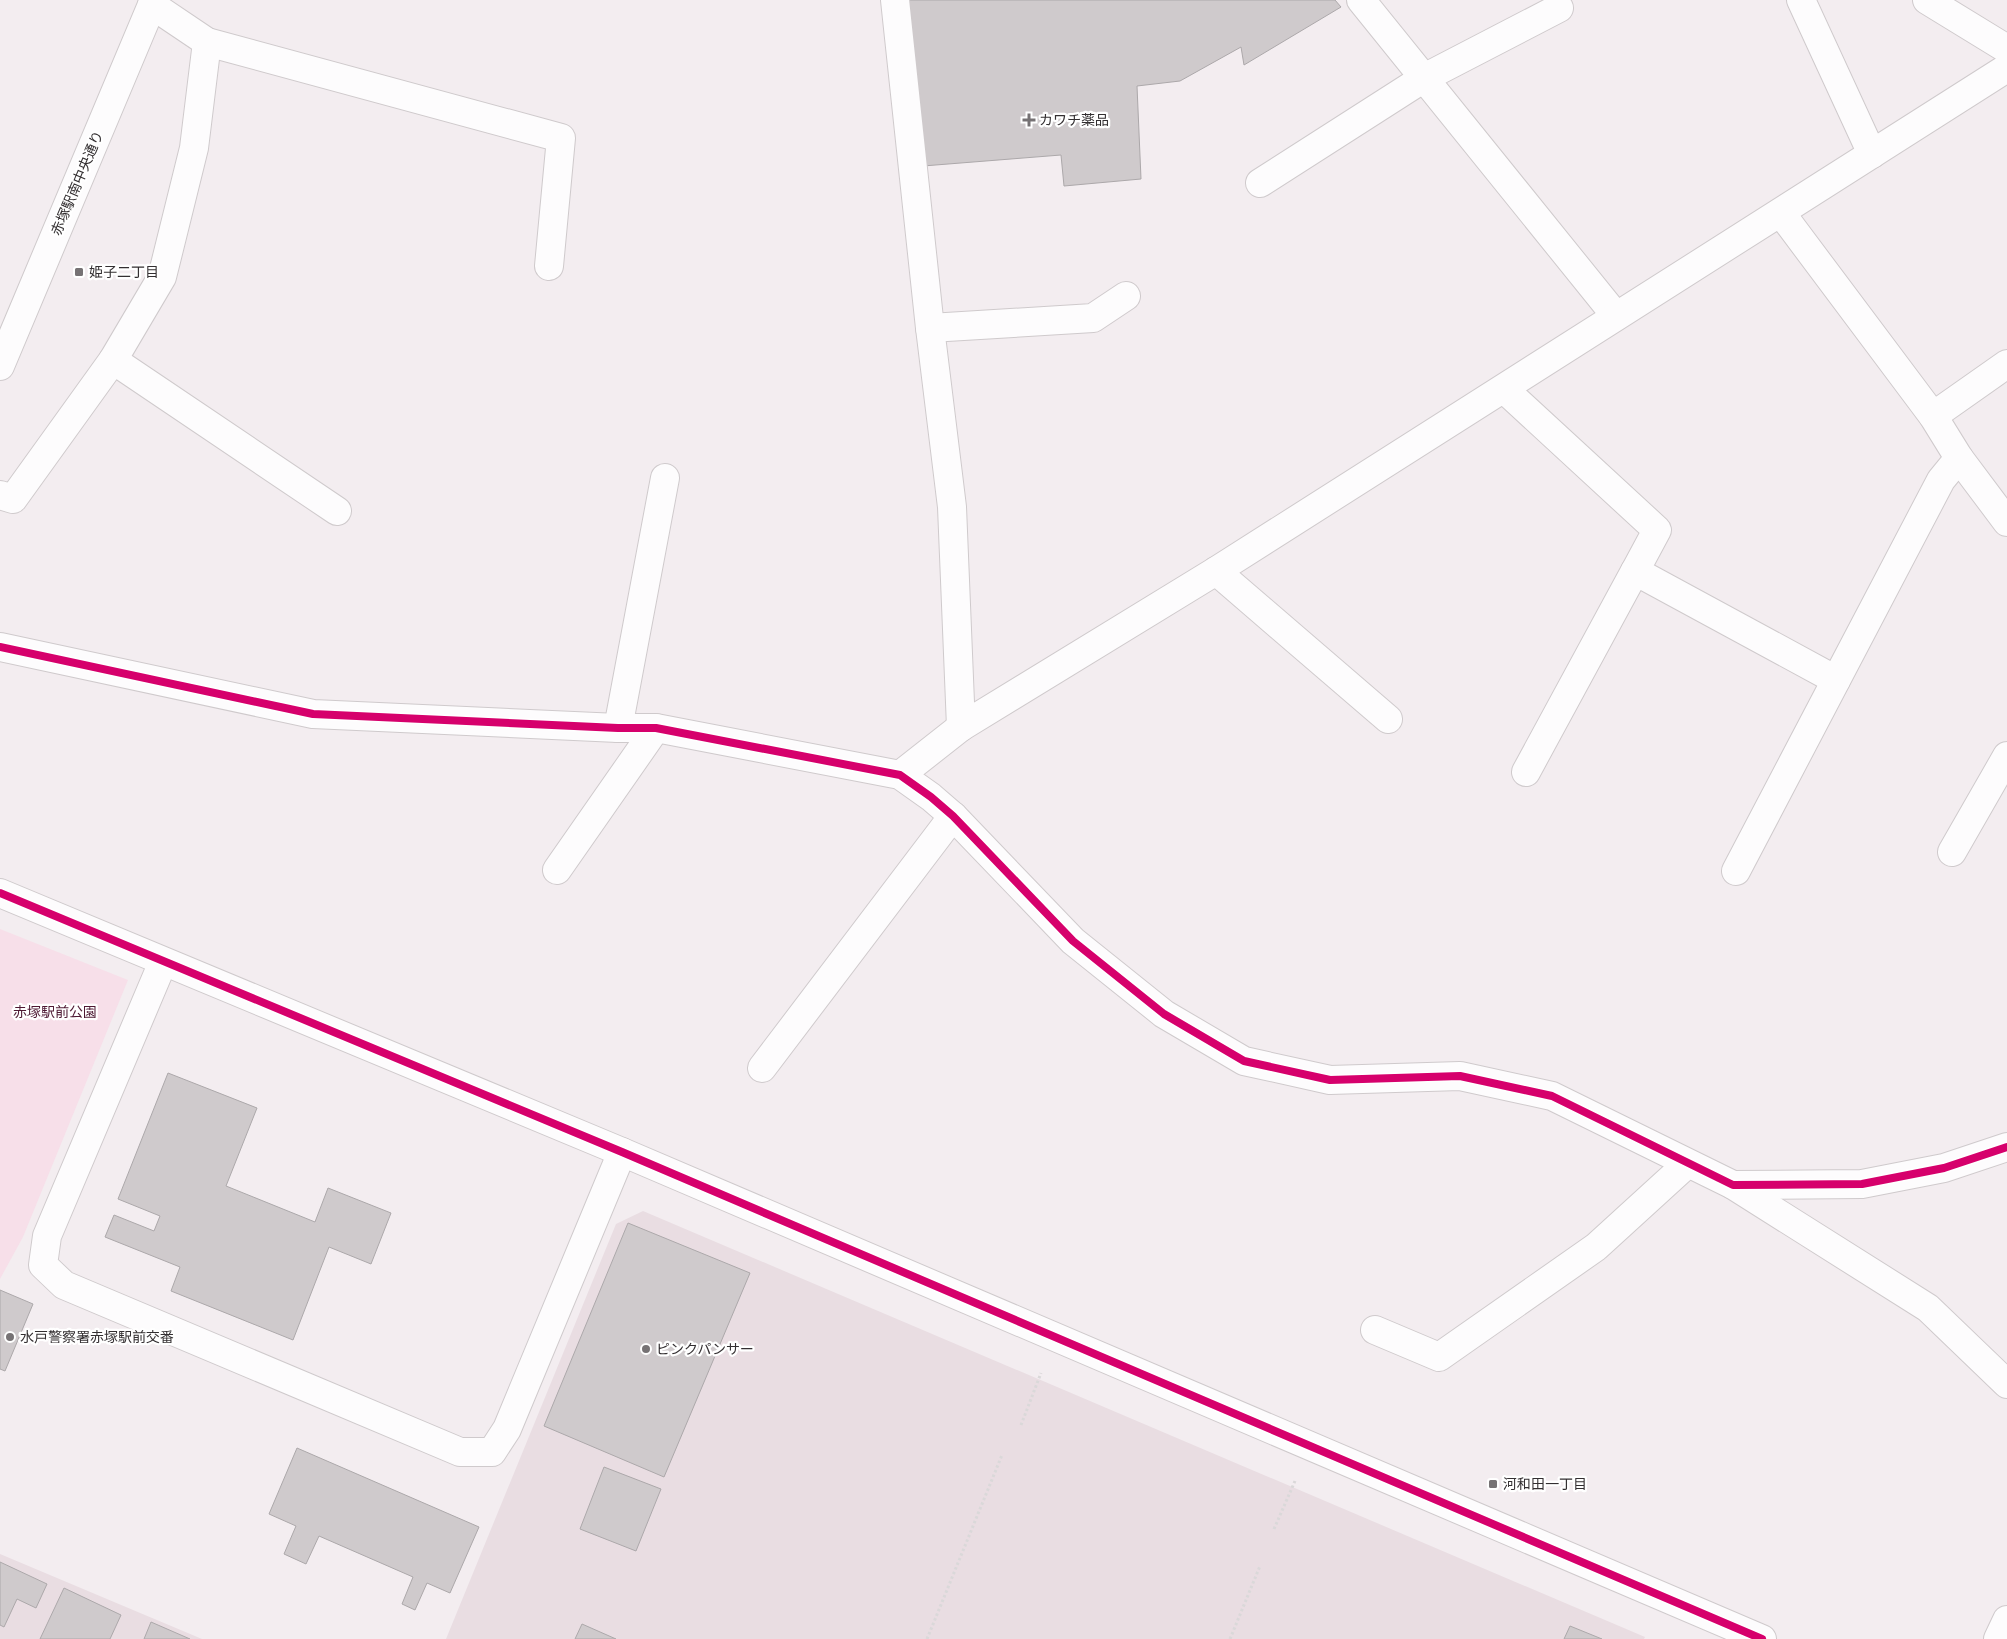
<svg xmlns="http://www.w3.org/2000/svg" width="2007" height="1639" viewBox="0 0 2007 1639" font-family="Arial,'Noto Sans JP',sans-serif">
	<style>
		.built { fill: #e9dde2 }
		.green { fill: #f7dfe9 }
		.building { fill: #cfcacc; stroke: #aca8aa }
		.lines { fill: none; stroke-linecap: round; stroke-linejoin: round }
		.minor-casing { stroke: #cfcacc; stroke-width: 30 }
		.path { stroke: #dad8d9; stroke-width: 3; stroke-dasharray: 2.5 2.5; stroke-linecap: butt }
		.minor { stroke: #fdfcfd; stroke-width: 28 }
		.cycleway-casing { stroke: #fff; stroke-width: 11 }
		.cycleway { stroke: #d6006c; stroke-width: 8 }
		.poi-dot { fill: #767274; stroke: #fff; stroke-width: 2 }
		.labels { text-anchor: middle; stroke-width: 4.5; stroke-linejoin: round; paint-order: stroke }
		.poi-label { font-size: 14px; fill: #332f31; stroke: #fff; text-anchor: start }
		.street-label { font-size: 14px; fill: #332f31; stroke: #fff }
		.park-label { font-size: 14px; fill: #4d1832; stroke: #fff }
	</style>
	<rect width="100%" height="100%" fill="#f3edf0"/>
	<g class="built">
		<path d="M643,1211L1645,1637L1644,1639H446L616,1224Z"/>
		<path d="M0,1554L202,1639H0Z"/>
	</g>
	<path class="green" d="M0,929L128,980L23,1237L0,1279Z"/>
	<g class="building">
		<path d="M909,0H1335L1341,7L1244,65L1241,47L1180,81L1137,86L1141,179L1064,186L1061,155L923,166Z"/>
		<path d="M168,1073L257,1108L226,1186L315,1222L328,1188L391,1213L371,1264L329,1247L293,1340L171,1291L180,1267L105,1237L114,1215L154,1231L160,1216L118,1199Z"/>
		<path d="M628,1223L750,1273L664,1477L544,1426Z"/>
		<path d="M0,1290L33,1304L5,1371L0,1369Z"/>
		<path d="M297,1448L479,1527L450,1593L427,1583L415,1610L402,1604L413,1577L319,1536L306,1564L284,1554L296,1526L269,1514Z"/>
		<path d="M604,1467L661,1489L636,1551L580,1529Z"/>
		<path d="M0,1562L47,1584L36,1608L17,1599L4,1627L0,1625Z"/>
		<path d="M64,1588L121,1615L110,1639H40Z"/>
		<path d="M151,1622L190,1639H144Z"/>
		<path d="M582,1624L616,1639H575Z"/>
		<path d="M1570,1626L1602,1639H1564Z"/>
	</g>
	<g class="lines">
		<defs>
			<g id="minor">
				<path d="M895,0L930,328L952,507L961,727"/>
				<path d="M1361,0L1616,316"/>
				<path d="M1801,0L1872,154"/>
				<path d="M1927,0L2007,49"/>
				<path d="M207,42L561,138L549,266"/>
				<path d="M1260,183L1424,78L1559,8"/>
				<path d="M1781,213L1933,416L1959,458L2007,522"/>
				<path d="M930,328L1093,318L1126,296"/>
				<path d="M113,360L162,277L194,148L207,42L152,5"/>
				<path d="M0,366L154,0"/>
				<path d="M1504,389L1657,530L1635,571"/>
				<path d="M1933,416L2007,364"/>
				<path d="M0,495L13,499L113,360L337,511"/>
				<path d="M1216,571L1388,719"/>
				<path d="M0,647L313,714L618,728H656L900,775L931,797L953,816L1073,941L1164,1014L1244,1061L1330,1080L1460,1076L1552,1096L1733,1185L1862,1184L1944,1168L2007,1147"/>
				<path d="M618,728L665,478"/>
				<path d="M1526,772L1635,571L1836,680"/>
				<path d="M900,775L961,727L1216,571L2007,68"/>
				<path d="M1952,852L2007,756"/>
				<path d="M557,870L656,728"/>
				<path d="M1736,871L1941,480L1959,458"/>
				<path d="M0,893L622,1152L1762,1639"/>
				<path d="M163,962L47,1236L43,1265L64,1285L460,1452H492L507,1429L622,1152"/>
				<path d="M762,1068L953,816"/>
				<path d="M1733,1185L1928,1308L2007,1384"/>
				<path d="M1375,1330L1439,1357L1596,1247L1687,1164"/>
				<path d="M1998,1639L2007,1620"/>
			</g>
		</defs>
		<use href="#minor" class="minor-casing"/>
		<g class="path">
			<path d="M1021,1425L1041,1373"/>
			<path d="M1274,1529L1295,1481"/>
			<path d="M927,1639L1002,1455"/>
			<path d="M1230,1639L1260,1566"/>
		</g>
		<use href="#minor" class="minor"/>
		<defs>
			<g id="cycleway">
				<path d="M0,647L313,714L618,728H656L900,775L931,797L953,816L1073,941L1164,1014L1244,1061L1330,1080L1460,1076L1552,1096L1733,1185L1862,1184L1944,1168L2007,1147"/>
				<path d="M0,893L622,1152L1762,1639"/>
			</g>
		</defs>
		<use href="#cycleway" class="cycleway-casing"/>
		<use href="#cycleway" class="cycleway"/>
	</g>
	<g class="poi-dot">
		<path d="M1026.5 112.5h5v5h5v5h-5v5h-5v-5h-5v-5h5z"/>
		<rect x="74" y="267" width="10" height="10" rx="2.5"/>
		<circle cx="10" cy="1337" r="5"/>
		<circle cx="646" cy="1349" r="5"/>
		<rect x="1488" y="1479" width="10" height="10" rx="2.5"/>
	</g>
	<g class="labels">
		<g class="poi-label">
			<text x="1039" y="125">カワチ薬品</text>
			<text x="89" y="277">姫子二丁目</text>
			<text x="20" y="1342">水戸警察署赤塚駅前交番</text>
			<text x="656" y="1354">ピンクパンサー</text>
			<text x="1503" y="1489">河和田一丁目</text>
		</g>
		<g class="street-label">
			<text transform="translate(77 183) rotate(-67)" y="5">赤塚駅南中央通り</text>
		</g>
		<g class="park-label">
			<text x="55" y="1017">赤塚駅前公園</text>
		</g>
	</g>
</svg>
